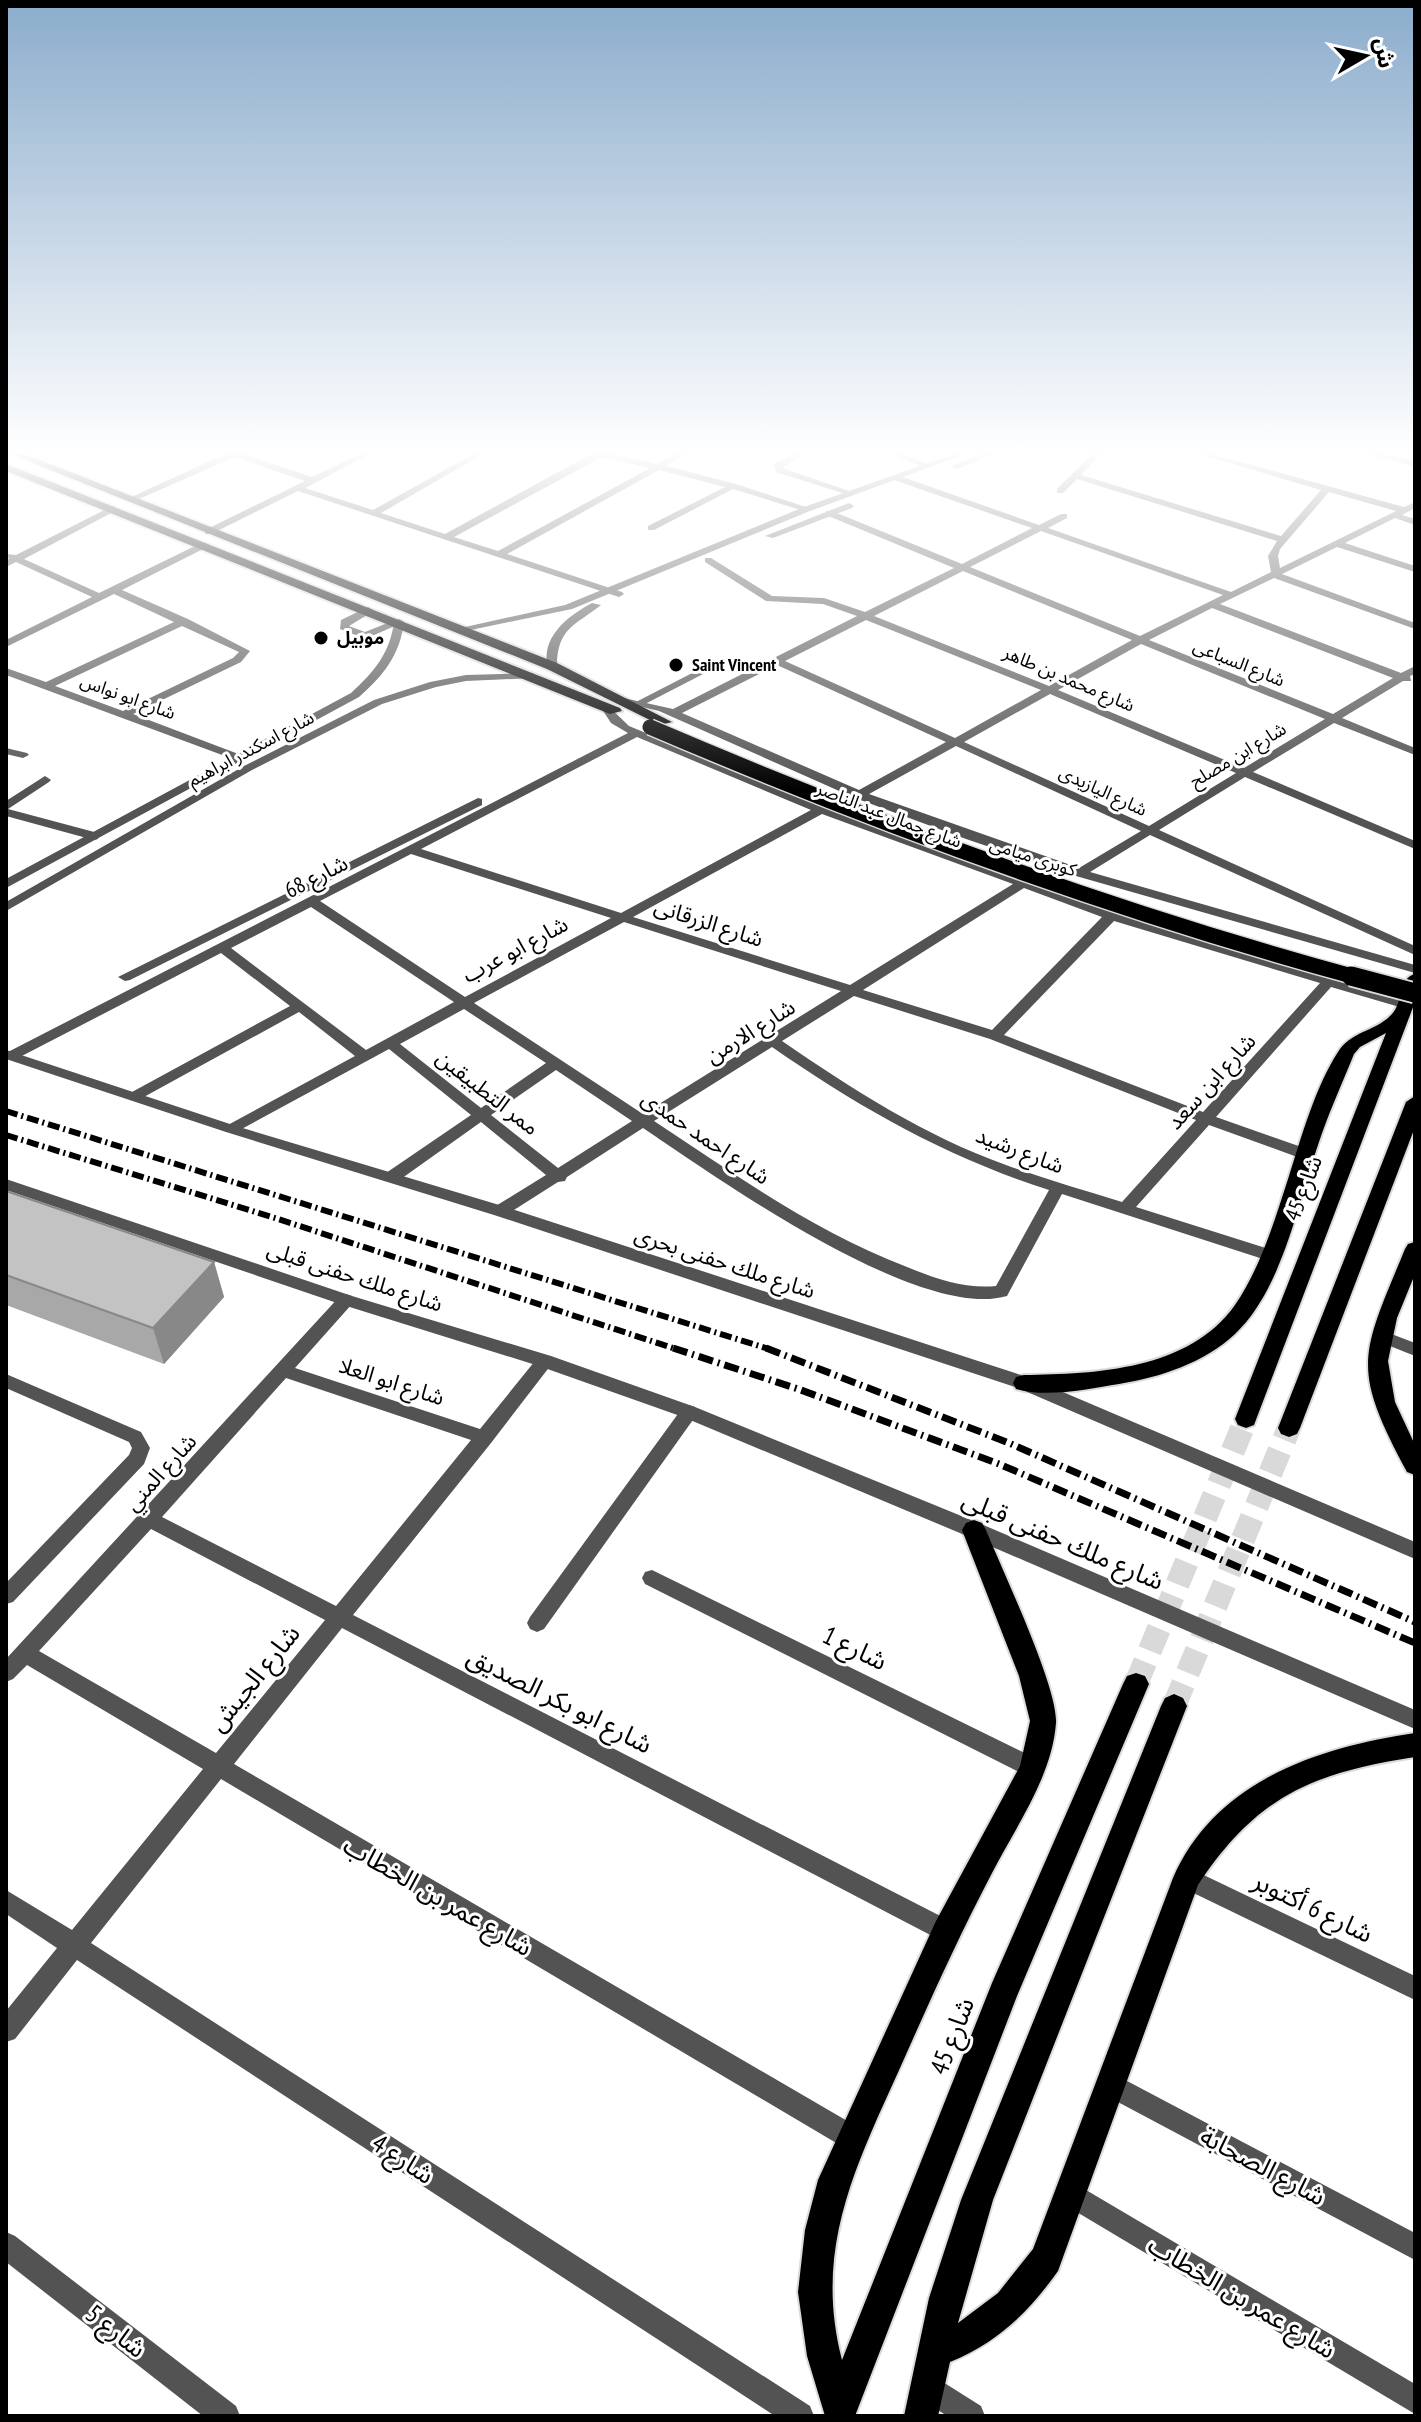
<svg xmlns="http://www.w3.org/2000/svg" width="1421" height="2422" viewBox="0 0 1421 2422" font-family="'PT Sans Narrow','Noto Sans Arabic',sans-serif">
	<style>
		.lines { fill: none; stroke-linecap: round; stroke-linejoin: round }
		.primary-tunnel { stroke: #d9d9d9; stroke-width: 24; stroke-dasharray: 24 12; stroke-linecap: butt }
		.primary-casing { stroke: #dbdbdb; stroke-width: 4 }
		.service { fill: #535353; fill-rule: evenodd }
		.minor { fill: #535353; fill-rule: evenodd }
		.tertiary { fill: #535353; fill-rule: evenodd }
		.primary { fill: #000; fill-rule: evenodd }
		.rail-far1 { stroke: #000; stroke-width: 6; stroke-dasharray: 12 4 2 4; stroke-linecap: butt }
		.rail { stroke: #000; stroke-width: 7; stroke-dasharray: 15 5 2 5; stroke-linecap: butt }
		.primary-bridge-far1-casing { stroke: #dbdbdb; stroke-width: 18; stroke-linecap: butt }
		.primary-bridge-casing { stroke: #dbdbdb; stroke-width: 23; stroke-linecap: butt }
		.primary-bridge-far1 { stroke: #000; stroke-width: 15 }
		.primary-bridge { stroke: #000; stroke-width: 19 }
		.wall { fill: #a8a8a8 }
		.shaded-wall { fill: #888 }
		.building { fill: #c3c3c3; stroke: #888; stroke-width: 2 }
		.poi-dot { fill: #000; stroke: #fff; stroke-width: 3 }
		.labels { text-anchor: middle; stroke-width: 6; stroke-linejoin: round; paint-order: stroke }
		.far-poi-label { font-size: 18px; font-weight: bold; fill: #000; stroke: #fff; text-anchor: start }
		.far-street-label { font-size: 18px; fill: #000; stroke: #fff }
		.street-label { font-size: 22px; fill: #000; stroke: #fff }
		.near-street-label { font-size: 26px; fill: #000; stroke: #fff }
	</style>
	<rect width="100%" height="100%" fill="#fff"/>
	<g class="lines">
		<g class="primary-tunnel">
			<path d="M1136,1684L1246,1419"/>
			<path d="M1174,1706L1289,1428"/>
		</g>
		<defs>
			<g id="primary">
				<path d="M8,453H22L557,663L672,722L660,725L547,669Z"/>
				<path d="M6,464L620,708L622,711L610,714L6,471Z"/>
				<path d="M1415,974V1002L1254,1425L1246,1428L1238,1425L1235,1419L1386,1033L1360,1047L1354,1054C1342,1084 1328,1114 1318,1145C1298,1203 1282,1290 1235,1334C1204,1363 1161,1377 1119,1384C1089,1389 1046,1398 1016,1389L1013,1383L1016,1377L1024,1375C1096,1374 1189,1370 1235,1305C1261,1267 1275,1219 1289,1176C1302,1135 1315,1088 1338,1052C1351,1031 1377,1031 1392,1014C1403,1003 1398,978 1415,974Z"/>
				<path d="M1415,1096V1127L1300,1428L1297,1434L1289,1437L1281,1434L1278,1428L1406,1102Z"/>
				<path d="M1415,1242V1274L1397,1318L1388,1361L1395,1402L1415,1445V1475L1407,1472C1350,1366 1361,1356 1405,1249L1408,1244Z"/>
				<path d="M974,1520L982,1523L986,1530C1002,1570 1058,1687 1056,1723C1052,1777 1016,1826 992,1873C960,1934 932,1996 904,2059C859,2160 812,2245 842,2360L992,1983L1123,1684L1127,1676L1136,1673L1145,1676L1149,1684L1017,1996L855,2416H825L807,2356L798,2292L805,2230L818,2180L936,1921L1020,1766L1030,1721L1019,1676L962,1530L966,1523Z"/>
				<path d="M1174,1694L1183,1698L1187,1706L993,2200L958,2323L998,2293L1033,2249L1173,1878C1215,1781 1319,1747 1415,1733V1757C1312,1773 1257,1796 1198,1885L1058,2271C1028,2313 998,2342 950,2362L938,2416H904L929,2298L961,2200L1161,1706L1165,1698Z"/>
			</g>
		</defs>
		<use href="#primary" class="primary-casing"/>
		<g class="service">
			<path d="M1365,453H1379L1415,461V467Z"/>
			<path d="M368,607L373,610L372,612L349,626L365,632L395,620L404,622L365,639L340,629L341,620Z"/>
			<path d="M698,670L707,672L643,705L634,703Z"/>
			<path d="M478,798L482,799V805L130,980L125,981L118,977Z"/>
		</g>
		<g class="minor">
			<path d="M227,453H241L312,477L362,453H372L305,488L373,510L475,453H485L381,513L445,534L593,453H608L657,464L677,453H687L666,466L736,484L812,509L804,511L733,489L654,530H648V526L725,487L659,470L507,554L622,592L624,594L619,597L298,491L211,534H205V530L305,481L235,457L132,502L125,500ZM602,457L650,468L498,551L454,537Z"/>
			<path d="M795,453H805L782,468L852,492V496L776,472L774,464Z"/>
			<path d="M889,453H901L932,466L925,468Z"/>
			<path d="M1093,453H1102L1081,475L1281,536L1321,490L1196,453H1209L1404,507L1415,502V508L1402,515L1415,519V525L1395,518L1345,543L1415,566V572L1337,547L1282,574L1415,623V629L1274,578L1220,604L1401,673L1415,666V674L1410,676L1411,681H1403L1342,718L1415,748V755L1334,723L1253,772L1415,841V849L1245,777L1159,830L1415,946V955L1150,835L1090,872L1415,965V973L1076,876L966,839L855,798L659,711L614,700L619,697L673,709L857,616L823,604L766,601L705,562V558H711L772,596L824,598L865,612L954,568L826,515V511H832L962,564L1032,528L894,480L893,478L897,475L1039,525L1061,514H1067V518L1048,528L1231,592L1271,572L1268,556L1277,541L1077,479L1063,493H1057V489ZM1329,492L1396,511L1280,568L1278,556L1280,549ZM1041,531L1223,595L1140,636L970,567ZM963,571L1132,640L1049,686L874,616ZM1212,608L1393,678L1333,714L1149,640ZM866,620L1041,690L955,738L785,661ZM1141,644L1325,719L1244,768L1058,690ZM777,665L946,742L859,790L682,713ZM1050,694L1236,773L1149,826L964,742ZM956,746L1141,831L1079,868L869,794Z"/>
			<path d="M112,506L115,507V511L24,559L99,593L201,543H207V547L122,590L188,619L250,651L241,662L133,714L241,755V759H233L6,675V668L46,682L174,622L114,594L6,647V640L92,597L16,562L6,567V560L9,559L7,554L16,555ZM182,626L239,652L233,658L123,711L55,686Z"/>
			<path d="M605,703L629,726L825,807L1116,913L1408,1001L1410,1004L1408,1007L1403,1008L1331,987L1216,1117L1310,1150L1313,1154L1310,1158H1300L1209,1125L1136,1207L1275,1251L1277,1255L1275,1259H1263L1062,1194L1007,1296C919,1322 716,1177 643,1128L567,1177L565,1181L558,1182L506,1215H494L492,1211L494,1207L546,1175L481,1122L398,1181H386L384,1177L386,1173L471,1115L389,1049L236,1132H226L223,1129L226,1126L355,1056L299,1012L142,1098H132L130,1095L132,1092L290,1006L221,953L16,1059H6V1053L628,733L611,723L600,706ZM637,737L811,810L621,913L421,849ZM822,814L1013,884L850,985L633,917ZM411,854L611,918L465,997L320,901ZM1024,888L1102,917L992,1030L863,990ZM311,907L454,1002L366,1050L231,948ZM1114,921L1320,983L1203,1112L1004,1035ZM624,922L841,991L643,1114L474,1003ZM854,996L990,1039L1196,1120L1122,1202C1083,1190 1044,1179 1006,1165C925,1136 852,1089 782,1041ZM464,1009L546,1063L481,1108L400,1044ZM772,1047C860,1108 946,1157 1049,1190L996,1286C965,1289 936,1279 907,1267C815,1232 736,1175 654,1121ZM556,1070L632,1121L558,1168L491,1115Z"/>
			<path d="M6,748L27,753L29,755L23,758L6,754Z"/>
			<path d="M45,776L51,780L49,782L8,809L98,833V839L94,840L6,816V801Z"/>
			<path d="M346,1294L352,1296L354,1300L352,1304L295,1368L480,1429L539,1356H551L554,1361L491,1443L353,1615L954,1923L958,1931L954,1939L946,1942L938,1939L342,1628L234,1764L861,2129L865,2138L861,2147L852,2151L843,2147L221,1779L91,1943L810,2406L814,2416H775L77,1960L15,2039L6,2042V2011L57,1948L6,1914V1890L72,1930L203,1769L27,1665L13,1679L6,1682V1659L340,1296ZM286,1378L471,1440L336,1606L162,1517ZM151,1529L325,1620L216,1753L39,1651Z"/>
			<path d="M1381,1330L1415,1343V1356L1375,1340L1372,1336L1375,1332Z"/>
			<path d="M6,1374L141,1432L150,1448L144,1464L13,1602L6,1604V1583L129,1455L132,1448L129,1442L6,1388Z"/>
			<path d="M689,1405L695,1407L698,1412L695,1417L544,1629L537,1632L530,1629L527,1623L530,1617L683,1407Z"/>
			<path d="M652,1570L1041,1761L1044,1768L1041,1775L1033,1778L1025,1775L645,1584L642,1578L645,1572Z"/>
			<path d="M1187,1867L1415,1976V2000L1179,1886L1176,1878L1179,1870Z"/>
			<path d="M1110,2072L1415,2233V2260L1101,2093L1098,2084L1101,2075Z"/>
			<path d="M1069,2180L1415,2384V2414L1060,2202L1056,2193L1060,2184Z"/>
			<path d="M6,2232L15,2236L236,2406L240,2416H203L6,2262Z"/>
			<path d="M927,2372L981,2406L985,2416H947L917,2396L913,2386L917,2376Z"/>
		</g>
		<g class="tertiary">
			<path d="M956,453H968L810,511L572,609L461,632L456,629L565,605L804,507Z"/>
			<path d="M983,453H995L957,469L950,467Z"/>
			<path d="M849,503L854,506L852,508L773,538L765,536Z"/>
			<path d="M592,603L601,605C576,625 557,628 557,666L548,668C540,637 568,616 592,603Z"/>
			<path d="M399,619L404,622C400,655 383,676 359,697L6,888V879L351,693C374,672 390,653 394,622Z"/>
			<path d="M530,673L534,674V678L466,681L436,687L382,704L252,770L6,911V902L244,766L374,700L430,682L466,675Z"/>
			<path d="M6,1050L236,1126L506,1207L1030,1378L1415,1542V1559L1018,1388L494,1215L226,1132L6,1059Z"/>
			<path d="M6,1179L352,1296L551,1356L695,1407L981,1524L1415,1710V1729L967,1536L683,1417L539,1366L340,1304L6,1190Z"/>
		</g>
		<use href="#primary" class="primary"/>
		<g class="rail-far1">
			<path d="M6,1111L772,1350"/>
			<path d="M6,1135L275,1218L679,1350"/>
		</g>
		<g class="rail">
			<path d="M673,1348L801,1390L999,1464L1415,1643"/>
			<path d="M766,1348L1009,1443L1415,1622"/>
		</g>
		<defs>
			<path id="primary-bridge-far1" d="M650,727C881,826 1116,912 1359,978"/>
			<path id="primary-bridge" d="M1351,976L1415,993"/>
		</defs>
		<use href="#primary-bridge-far1" class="primary-bridge-far1-casing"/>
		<use href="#primary-bridge" class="primary-bridge-casing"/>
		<use href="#primary-bridge-far1" class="primary-bridge-far1"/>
		<use href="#primary-bridge" class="primary-bridge"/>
	</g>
	<path class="wall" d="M6,1191L214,1262L224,1297L164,1364L6,1305Z"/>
	<path class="shaded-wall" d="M214,1262L224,1297L164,1364L153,1328Z"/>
	<path class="building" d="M6,1191L214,1262L153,1328L6,1275Z"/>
	<linearGradient id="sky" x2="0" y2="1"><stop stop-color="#8baccc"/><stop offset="0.57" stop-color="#fff"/><stop offset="1" stop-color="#fff" stop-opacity="0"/></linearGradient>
	<rect width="1421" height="792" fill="url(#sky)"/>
	<g class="poi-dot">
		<circle cx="321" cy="638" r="8"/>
		<circle cx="676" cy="665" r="8"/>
	</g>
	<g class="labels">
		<g class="far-poi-label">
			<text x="337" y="644">موبيل</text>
			<text x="692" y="671">Saint Vincent</text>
		</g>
		<g class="far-street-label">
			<text transform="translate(1239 663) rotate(22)" y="6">شارع السباعى</text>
			<text transform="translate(1069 679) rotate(23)" y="6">شارع محمد بن طاهر</text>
			<text transform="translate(128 697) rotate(20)" y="6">شارع ابو نواس</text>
			<text transform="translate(251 749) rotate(-28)" y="6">شارع اسكندر ابراهيم</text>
			<text transform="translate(1238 755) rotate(-31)" y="6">شارع ابن مصلح</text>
			<text transform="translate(1103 791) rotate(25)" y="6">شارع اليازيدى</text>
			<text transform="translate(889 815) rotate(21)" y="6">شارع جمال عبد الناصر</text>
			<text transform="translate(1033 857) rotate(18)" y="6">كوبرى ميامى</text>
		</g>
		<g class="street-label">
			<text transform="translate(316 876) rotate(-27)" y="8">شارع 68</text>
			<text transform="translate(709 922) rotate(18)" y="8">شارع الزرقانى</text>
			<text transform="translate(515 949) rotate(-28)" y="8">شارع ابو عرب</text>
			<text transform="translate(750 1031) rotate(-32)" y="8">شارع الارمن</text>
			<text transform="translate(1211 1081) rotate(-48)" y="8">شارع ابن سعد</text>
			<text transform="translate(488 1092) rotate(38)" y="8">ممر التطبيقين</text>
			<text transform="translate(706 1137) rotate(34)" y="8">شارع احمد حمدى</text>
			<text transform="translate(1020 1150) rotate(21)" y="8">شارع رشيد</text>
			<text transform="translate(1303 1188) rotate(-69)" y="8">شارع 45</text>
			<text transform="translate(725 1262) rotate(18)" y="8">شارع ملك حفنى بحرى</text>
			<text transform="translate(355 1276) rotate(18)" y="8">شارع ملك حفنى قبلى</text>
			<text transform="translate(392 1381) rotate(18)" y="8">شارع ابو العلا</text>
			<text transform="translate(160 1472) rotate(-48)" y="8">شارع المني</text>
		</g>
		<g class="near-street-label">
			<text transform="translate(1063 1540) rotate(23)" y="9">شارع ملك حفنى قبلى</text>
			<text transform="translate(855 1648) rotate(26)" y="9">شارع 1</text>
			<text transform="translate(254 1678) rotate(-51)" y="9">شارع الجيش</text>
			<text transform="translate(560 1700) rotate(27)" y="9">شارع ابو بكر الصديق</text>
			<text transform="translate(438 1896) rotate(30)" y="9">شارع عمر بن الخطاب</text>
			<text transform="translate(1313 1907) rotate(26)" y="9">شارع 6 أكتوبر</text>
			<text transform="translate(952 2036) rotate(-69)" y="9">شارع 45</text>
			<text transform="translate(403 2159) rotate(33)" y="9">شارع 4</text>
			<text transform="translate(1263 2166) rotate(28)" y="9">شارع الصحابة</text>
			<text transform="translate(1242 2297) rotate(31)" y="9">شارع عمر بن الخطاب</text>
			<text transform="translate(116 2331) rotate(38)" y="9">شارع 5</text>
		</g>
	</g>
	<rect width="1421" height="2422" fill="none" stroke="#000000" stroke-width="16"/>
	<g transform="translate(1365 56) rotate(81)" stroke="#ffffff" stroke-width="6" paint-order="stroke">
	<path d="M0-6L14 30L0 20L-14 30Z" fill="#000000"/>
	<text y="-12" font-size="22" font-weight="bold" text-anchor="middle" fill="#000000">ش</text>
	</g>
</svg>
